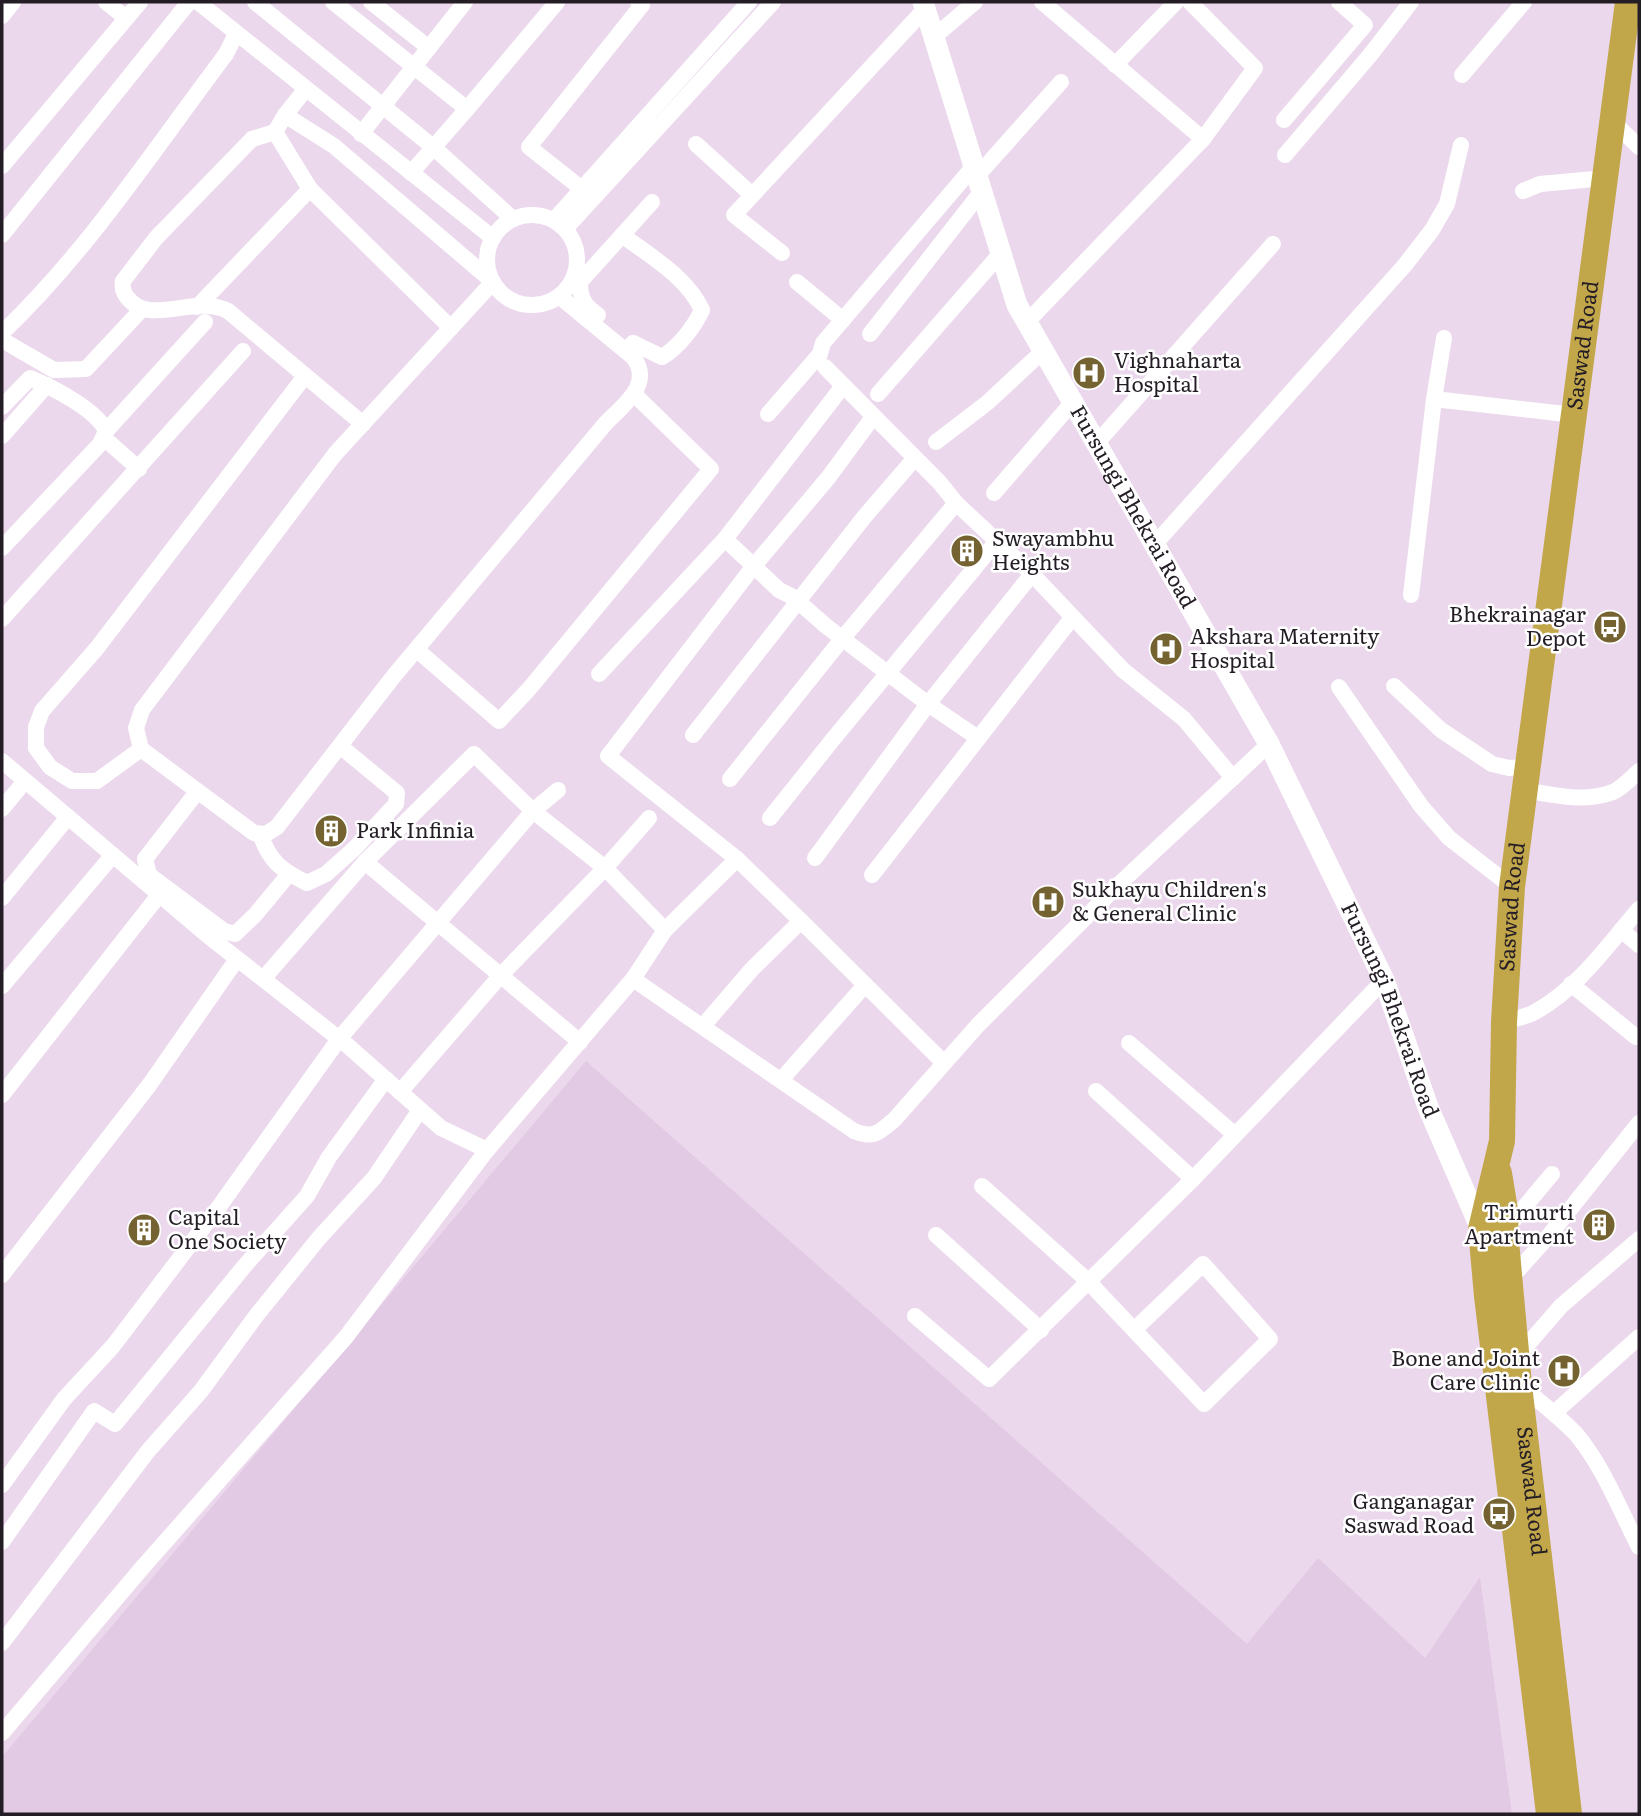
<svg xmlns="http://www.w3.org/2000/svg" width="1641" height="1816" viewBox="0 0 1641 1816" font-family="Literata,serif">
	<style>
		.built { fill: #e2c9e4 }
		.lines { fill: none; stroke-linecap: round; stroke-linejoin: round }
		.minor { stroke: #fff; stroke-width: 16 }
		.tertiary { stroke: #fff; stroke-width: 21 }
		.trunk { stroke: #c2a74a; stroke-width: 26 }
		.labels { text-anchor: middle; stroke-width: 5; stroke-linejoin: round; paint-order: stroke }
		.street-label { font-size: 21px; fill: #241d25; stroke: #fff }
		.poi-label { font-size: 21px; fill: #241d25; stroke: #fff; text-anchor: start }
	</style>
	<rect width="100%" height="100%" fill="#ecd8ed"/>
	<path class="built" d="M586,1061L1247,1644L1318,1558L1425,1658L1480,1577L1512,1814H2V1757Z"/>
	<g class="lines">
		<g class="minor">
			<path d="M106,2L126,18"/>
			<path d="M198,2L493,238"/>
			<path d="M255,2L433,147L513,219"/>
			<path d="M333,2L467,109L411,173"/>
			<path d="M371,2L429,48"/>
			<path d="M1042,2L1203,139"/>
			<path d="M2,16L13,2"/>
			<path d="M934,37L975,2"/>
			<path d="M1115,65L1176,2"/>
			<path d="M1462,75L1524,2"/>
			<path d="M467,109L557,2"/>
			<path d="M285,115L305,90"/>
			<path d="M1284,120L1365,25L1339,2"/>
			<path d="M1612,121L1639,147"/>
			<path d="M275,132L285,115L334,146L493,282L335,454L142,710L136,728L141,749L254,833L266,834L277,827L393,677L605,424C623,405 654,384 633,357L559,296"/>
			<path d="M361,134L465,2"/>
			<path d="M696,144L752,195"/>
			<path d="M1285,155L1371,54L1411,2"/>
			<path d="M2,166L140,2"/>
			<path d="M977,176L1061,82"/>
			<path d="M310,189L451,328"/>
			<path d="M582,189L529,147L642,5L638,2"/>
			<path d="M1523,191L1540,184L1605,178"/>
			<circle cx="532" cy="260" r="45"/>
			<path d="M554,220L749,2"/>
			<path d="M565,229L773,2"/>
			<path d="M2,235L189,2"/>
			<path d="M622,235C650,256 687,277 702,310C694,327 679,347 662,357L633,343L626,351"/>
			<path d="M782,253L734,215L925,9"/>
			<path d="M797,282L843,320"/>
			<path d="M197,307L310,189L275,132L252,139L156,238L123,281C120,295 135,309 150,310C175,312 204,299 228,311L363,424"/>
			<path d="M598,315C584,305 580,299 580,282L652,202"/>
			<path d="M1026,323L1203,139L1255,68L1190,2"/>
			<path d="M2,333C88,251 155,148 226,54L236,34"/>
			<path d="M870,334L982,191"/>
			<path d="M2,340L54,370L86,369L142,309"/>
			<path d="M825,367L940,483L956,503L1032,574L1123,670L1184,719L1233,778"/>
			<path d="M878,394L1001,253"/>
			<path d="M1434,399L1574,415"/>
			<path d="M2,407L30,378C52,387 97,410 106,431L100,444L2,548"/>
			<path d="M768,414L820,354L823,343L974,166"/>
			<path d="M106,431L205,322"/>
			<path d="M2,436L47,385"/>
			<path d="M104,438L139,469"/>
			<path d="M936,442L987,403L1043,351"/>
			<path d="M1096,444L1273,244"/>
			<path d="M994,493L1072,403"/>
			<path d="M725,539L779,590L793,597L826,626L928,704L978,738"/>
			<path d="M1154,545L1405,265L1432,230L1447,204L1461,145"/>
			<path d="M1411,595L1434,399L1444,338"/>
			<path d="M2,619L243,351"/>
			<path d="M417,650L499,721L529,689L711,469L634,394"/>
			<path d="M599,674L725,539L843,386"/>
			<path d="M1394,686L1441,730L1492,764L1509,768L1527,767"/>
			<path d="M1339,687L1421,806L1449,838L1512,887"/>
			<path d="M693,735L865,516L915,458"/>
			<path d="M141,749L97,781H72L50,767L36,748V727L42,711L97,648L305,376"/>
			<path d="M2,761L207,935L347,1045L441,1128L487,1150"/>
			<path d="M730,779L842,639L956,503"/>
			<path d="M558,790L533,811L605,868L665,930"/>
			<path d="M1524,790C1553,795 1584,803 1613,792C1622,788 1631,778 1639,771"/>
			<path d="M197,792L145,859L149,875L224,931L235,934L255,915L289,874"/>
			<path d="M2,809L25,781"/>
			<path d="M770,818L834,738L997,541"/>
			<path d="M260,834C270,862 281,870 307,883L326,874L354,849L396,804L397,793L340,746"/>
			<path d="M815,858L928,704L1032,574"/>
			<path d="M365,862L580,1042"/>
			<path d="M872,875L1072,618"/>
			<path d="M2,898L68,817"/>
			<path d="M801,921L737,859L608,756L753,567L828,478L873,417"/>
			<path d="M1621,930L1639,945"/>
			<path d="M633,979L665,930L737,859"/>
			<path d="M1571,984L1636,1037"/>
			<path d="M2,986L113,855"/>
			<path d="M1504,1022C1514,1019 1526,1017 1535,1012C1578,988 1608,945 1639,909"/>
			<path d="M703,1026L752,969L801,921L944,1063"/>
			<path d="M1129,1043L1234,1134"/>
			<path d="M781,1080L865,985"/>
			<path d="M1096,1091L1193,1179"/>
			<path d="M400,1092L501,975L605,868L649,818"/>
			<path d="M2,1095L159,895"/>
			<path d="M982,1186L1089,1282L1100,1294L1204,1404L1270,1339L1203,1264L1134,1330"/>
			<path d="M1507,1228L1552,1174"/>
			<path d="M936,1235L1041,1330"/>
			<path d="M2,1275L150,1084L237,959"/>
			<path d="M1509,1280L1547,1238L1639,1123"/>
			<path d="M915,1316L989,1379L1193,1179L1384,980"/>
			<path d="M1516,1358L1561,1306L1639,1239"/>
			<path d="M1519,1385C1538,1400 1559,1416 1576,1434C1603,1466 1620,1510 1639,1547"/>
			<path d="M1554,1413L1639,1337"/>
			<path d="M2,1485L64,1399L113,1346L221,1204L339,1039L533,811L474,754L365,862L263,979"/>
			<path d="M2,1542L94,1411L115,1424L247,1263L307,1196L329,1157L386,1079"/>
			<path d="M2,1643L148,1451L201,1391L256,1316L319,1238L374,1178L420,1110"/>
			<path d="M2,1733L142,1568L346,1337L487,1150L633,979L854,1131C874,1139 878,1133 894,1120L978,1025L1116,887L1269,744"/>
		</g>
		<path class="tertiary" id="s1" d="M923,2L1017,305L1269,744L1384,980L1428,1107L1481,1229"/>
		<g class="trunk">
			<path id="s2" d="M1499,1173L1506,1216L1505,1230L1519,1385L1569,1814"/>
			<path id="s3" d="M1549,1814L1487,1296L1481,1229L1502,1141L1504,1022L1512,887L1628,2"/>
		</g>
	</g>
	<defs>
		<symbol id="hospital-disc" viewBox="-11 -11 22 22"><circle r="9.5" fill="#746331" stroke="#fff"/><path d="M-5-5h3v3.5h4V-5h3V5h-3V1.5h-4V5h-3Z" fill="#fff"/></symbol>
		<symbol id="building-disc" viewBox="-11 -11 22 22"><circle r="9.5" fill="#746331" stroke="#fff"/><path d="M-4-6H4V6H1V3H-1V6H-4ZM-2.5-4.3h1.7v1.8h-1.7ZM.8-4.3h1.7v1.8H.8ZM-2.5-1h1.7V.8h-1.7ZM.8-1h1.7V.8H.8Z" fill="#fff"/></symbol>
		<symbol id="bus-disc" viewBox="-11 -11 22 22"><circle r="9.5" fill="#746331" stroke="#fff"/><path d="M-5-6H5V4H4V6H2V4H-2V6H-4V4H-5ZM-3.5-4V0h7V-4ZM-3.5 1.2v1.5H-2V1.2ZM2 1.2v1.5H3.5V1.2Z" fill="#fff"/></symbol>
	</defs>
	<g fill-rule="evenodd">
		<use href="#hospital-disc" x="1070" y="354" width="38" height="38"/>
		<use href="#building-disc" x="948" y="532" width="38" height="38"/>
		<use href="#bus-disc" x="1591" y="608" width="38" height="38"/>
		<use href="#hospital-disc" x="1147" y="630" width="38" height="38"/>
		<use href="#building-disc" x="312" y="812" width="38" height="38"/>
		<use href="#hospital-disc" x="1029" y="883" width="38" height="38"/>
		<use href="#building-disc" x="1580" y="1206" width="38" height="38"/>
		<use href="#building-disc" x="125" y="1211" width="38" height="38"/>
		<use href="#hospital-disc" x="1545" y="1352" width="38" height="38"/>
		<use href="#bus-disc" x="1480" y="1495" width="38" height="38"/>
	</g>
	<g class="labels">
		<g class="street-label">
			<text dy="7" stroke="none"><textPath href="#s3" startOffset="1480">Saswad Road</textPath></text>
			<text dy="7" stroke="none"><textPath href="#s1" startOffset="550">Fursungi Bhekrai Road</textPath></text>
			<text dy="7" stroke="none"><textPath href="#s3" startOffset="914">Saswad Road</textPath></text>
			<text dy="7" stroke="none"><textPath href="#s1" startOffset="1116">Fursungi Bhekrai Road</textPath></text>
			<text dy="7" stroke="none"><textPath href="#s2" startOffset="320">Saswad Road</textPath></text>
		</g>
		<g class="poi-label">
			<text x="1114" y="368">Vighnaharta<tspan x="1114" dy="24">Hospital</tspan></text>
			<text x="992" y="546">Swayambhu<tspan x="992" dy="24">Heights</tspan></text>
			<text x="1586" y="622" text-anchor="end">Bhekrainagar<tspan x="1586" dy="24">Depot</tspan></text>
			<text x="1190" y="644">Akshara Maternity<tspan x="1190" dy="24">Hospital</tspan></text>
			<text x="356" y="838">Park Infinia</text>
			<text x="1072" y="897">Sukhayu Children's<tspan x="1072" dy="24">&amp; General Clinic</tspan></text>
			<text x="1574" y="1220" text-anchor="end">Trimurti<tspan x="1574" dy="24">Apartment</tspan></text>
			<text x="168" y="1225">Capital<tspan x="168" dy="24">One Society</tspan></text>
			<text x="1540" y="1366" text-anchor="end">Bone and Joint<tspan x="1540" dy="24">Care Clinic</tspan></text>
			<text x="1474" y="1509" text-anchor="end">Ganganagar<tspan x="1474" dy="24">Saswad Road</tspan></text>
		</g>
	</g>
	<rect width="1641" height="1816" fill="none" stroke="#241d25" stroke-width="7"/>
</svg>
